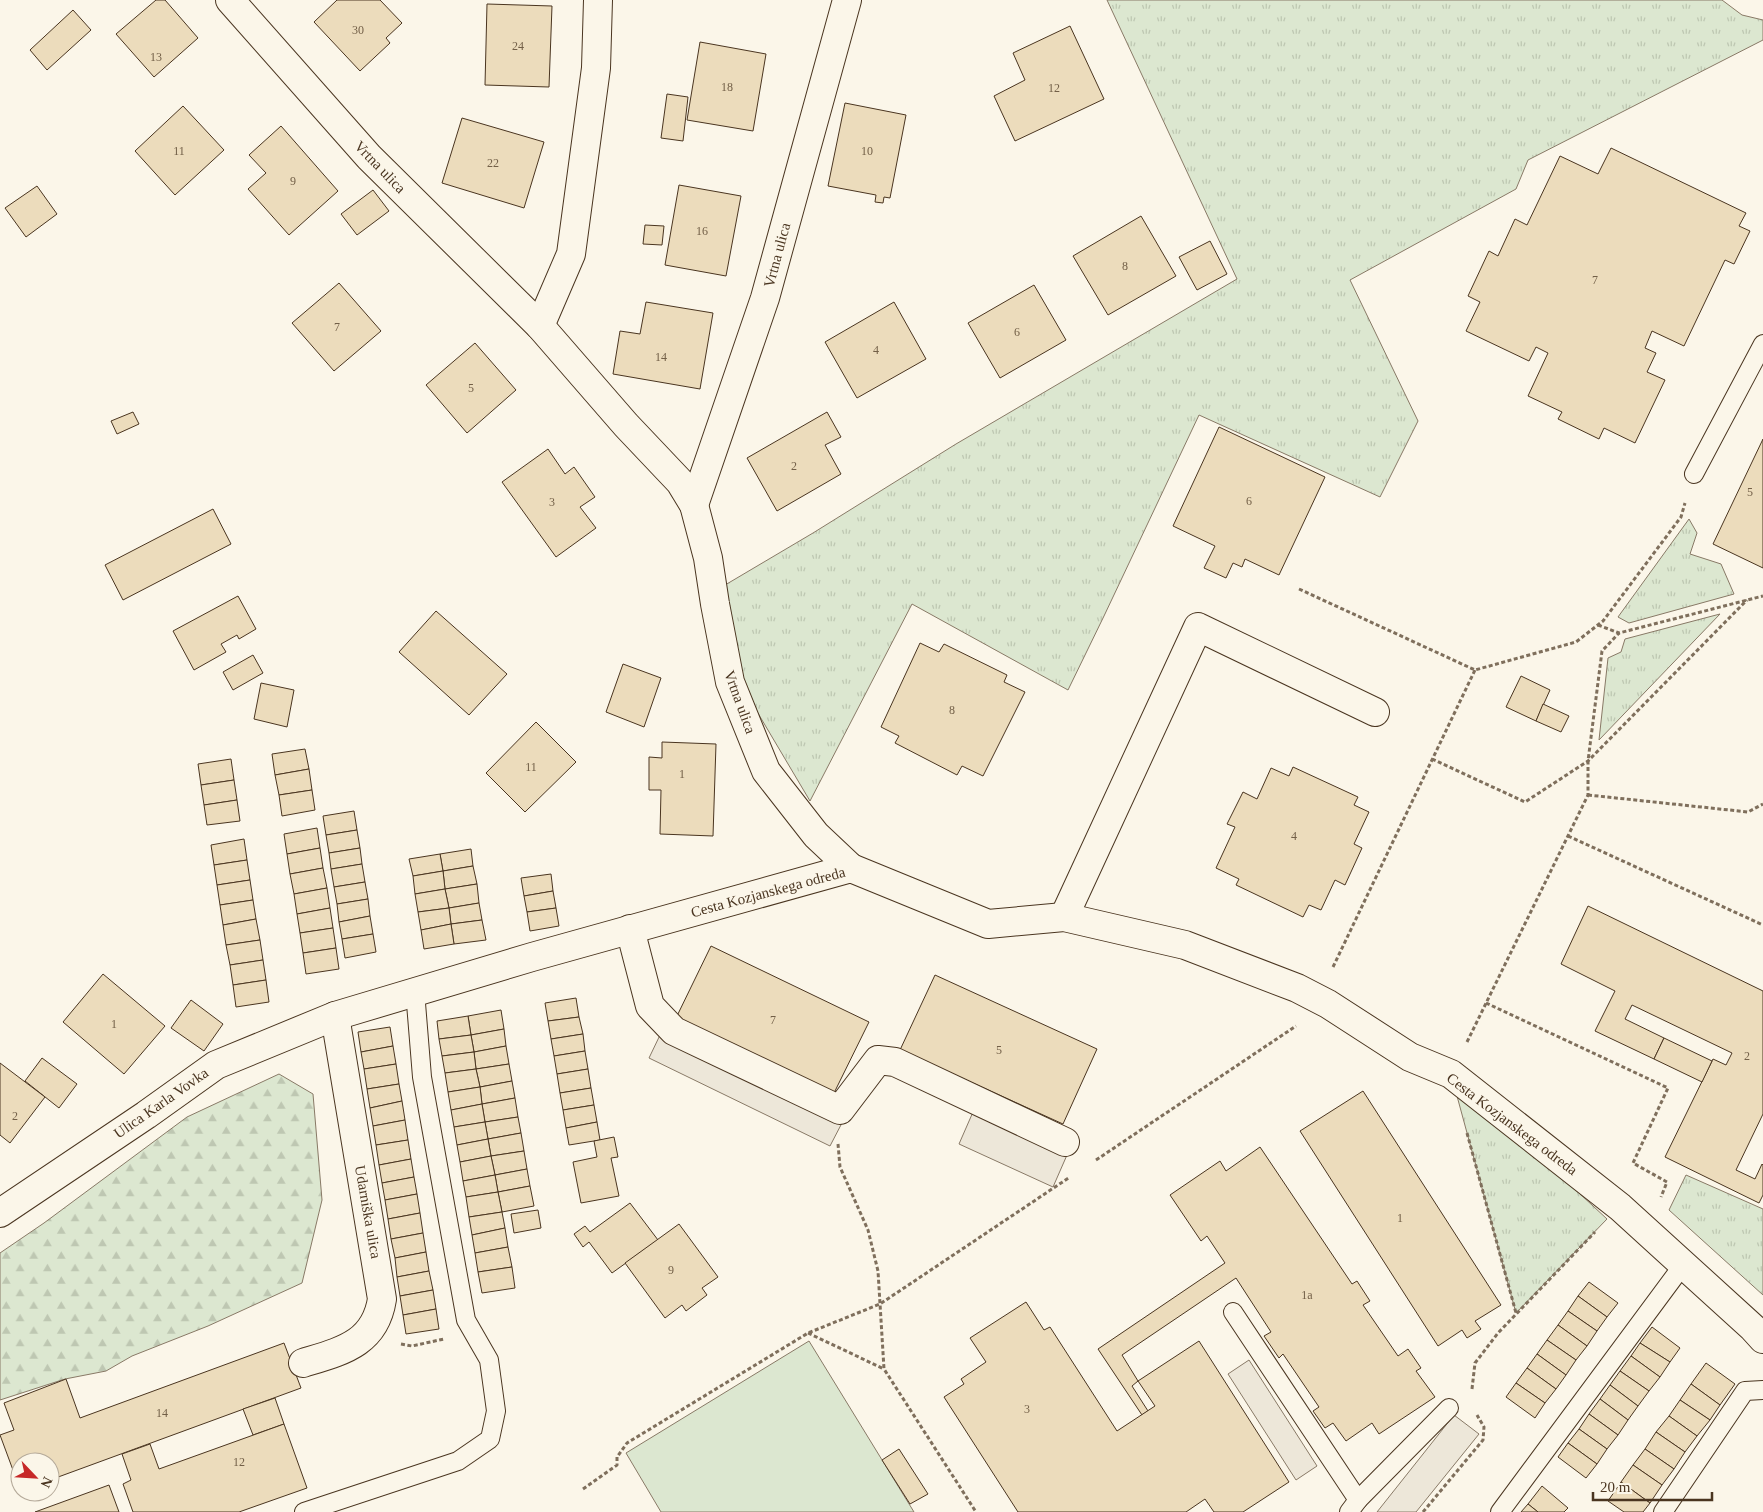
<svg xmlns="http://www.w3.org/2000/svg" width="1763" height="1512" viewBox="0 0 1763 1512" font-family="Georgia,serif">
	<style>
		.grass { fill: url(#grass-tufts); stroke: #887966 }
		.forest { fill: url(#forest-firs); stroke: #887966 }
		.park { fill: #dce7d0; stroke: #887966 }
		.parking { fill: #ede7d9; stroke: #887966 }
		.building { fill: #ecdcbc; stroke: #4a3520 }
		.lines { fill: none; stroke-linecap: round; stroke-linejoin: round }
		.lane-casing { stroke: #4a3520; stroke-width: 20 }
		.street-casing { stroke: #4a3520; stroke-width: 30 }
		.path { stroke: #7f6f5c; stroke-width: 3; stroke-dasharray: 4 2.5; stroke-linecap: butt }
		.lane { stroke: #fbf6e9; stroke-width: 18 }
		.street { stroke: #fbf6e9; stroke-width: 28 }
		.labels { text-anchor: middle; stroke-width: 4; stroke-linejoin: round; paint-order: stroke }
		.number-label { font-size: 12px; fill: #725f47 }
		.street-label { font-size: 15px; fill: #4a3520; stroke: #fbf6e9 }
	</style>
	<defs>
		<pattern id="grass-tufts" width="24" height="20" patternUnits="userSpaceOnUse" patternTransform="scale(1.25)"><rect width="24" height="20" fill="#dce7d0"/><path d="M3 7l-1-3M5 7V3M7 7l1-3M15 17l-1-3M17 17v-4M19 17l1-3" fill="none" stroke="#bec7b2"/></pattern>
		<pattern id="forest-firs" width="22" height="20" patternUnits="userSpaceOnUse" patternTransform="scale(1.25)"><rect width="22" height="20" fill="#dce7d0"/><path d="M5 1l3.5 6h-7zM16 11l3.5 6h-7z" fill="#bec7b2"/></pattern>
	</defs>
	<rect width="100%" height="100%" fill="#fbf6e9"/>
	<g class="grass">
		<path d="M1107,0H1722L1742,15L1763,20V40L1528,160L1516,189L1350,280L1418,421L1380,497L1199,415L1104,616L1068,690L912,604L810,801L746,693L720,588L813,533L956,444L1237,279Z"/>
		<path d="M1689,519L1697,533L1690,554L1721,564L1734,594L1629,623L1618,617Z"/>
		<path d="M1720,614L1599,740L1608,658L1621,652L1625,639Z"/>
		<path d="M1451,1074L1607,1219L1516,1313Z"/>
		<path d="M1686,1175L1763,1209V1295L1669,1210Z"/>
	</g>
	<path class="forest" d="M279,1074L313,1094L322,1200L302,1283L208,1326L132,1356L106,1371L65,1379L0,1400V1253L44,1223L187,1117Z"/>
	<path class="park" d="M809,1341L914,1512H661L626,1453Z"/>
	<g class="parking">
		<path d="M661,1033L843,1121L830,1146L649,1058Z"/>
		<path d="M973,1112L1067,1155L1053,1187L959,1144Z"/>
		<path d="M1249,1360L1317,1466L1296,1480L1228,1374Z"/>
		<path d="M1454,1415L1479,1434L1416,1512H1377Z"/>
	</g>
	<g class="building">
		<path d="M156,0H165L198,38L154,77L116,34Z"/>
		<path d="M337,0H380L402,23L386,38L390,43L360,71L314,22Z"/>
		<path d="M487,4L552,6L549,87L485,85Z"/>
		<path d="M73,10L91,30L47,70L30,50Z"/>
		<path d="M1070,26L1104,99L1015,141L994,96L1025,80L1013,53Z"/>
		<path d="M700,42L766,54L753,131L687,120Z"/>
		<path d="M667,94L688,97L683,141L661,138Z"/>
		<path d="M845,103L906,115L890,198L884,197L883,203L875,202L876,195L828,186Z"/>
		<path d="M183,106L224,150L175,195L135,151Z"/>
		<path d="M462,118L544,142L524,208L442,183Z"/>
		<path d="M281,126L338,191L289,235L248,189L266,173L249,155Z"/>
		<path d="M1611,148L1746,213L1739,226L1750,231L1734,264L1725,260L1684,346L1652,331L1645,348L1656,353L1647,372L1665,380L1635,443L1604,428L1599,439L1558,419L1562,412L1528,396L1548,353L1536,347L1529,361L1466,331L1480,302L1468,296L1489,251L1498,256L1515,219L1527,225L1560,156L1598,174Z"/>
		<path d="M679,185L741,196L726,276L665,265Z"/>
		<path d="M37,186L57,214L26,237L5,208Z"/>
		<path d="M373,190L389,211L357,235L341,214Z"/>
		<path d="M1141,216L1176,276L1108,315L1073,256Z"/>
		<path d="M645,225L664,226L662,245L643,244Z"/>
		<path d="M1210,241L1227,274L1197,290L1179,257Z"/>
		<path d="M339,283L381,331L334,371L292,323Z"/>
		<path d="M1034,285L1066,340L1000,378L968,323Z"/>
		<path d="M646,302L713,313L700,389L613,374L620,331L640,334Z"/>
		<path d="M894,302L926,359L857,398L825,342Z"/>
		<path d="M475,343L516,390L467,433L426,385Z"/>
		<path d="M133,412L139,424L117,434L111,421Z"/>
		<path d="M827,412L841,437L825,445L841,474L777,511L747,458Z"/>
		<path d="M1219,427L1325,477L1279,575L1245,559L1242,567L1233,563L1226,578L1204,568L1215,546L1173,526Z"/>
		<path d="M1763,439V568L1713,544Z"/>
		<path d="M548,449L565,474L574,467L595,497L580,507L596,528L556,557L502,482Z"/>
		<path d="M213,509L231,544L123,600L105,565Z"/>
		<path d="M238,596L256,629L239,639L237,635L221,644L226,652L194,670L173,631Z"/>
		<path d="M436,611L507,674L469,715L399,652Z"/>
		<path d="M920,643L939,652L944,644L1007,675L1004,682L1025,692L983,776L962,766L957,775L895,743L899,736L881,727Z"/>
		<path d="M253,655L263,673L233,690L223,672Z"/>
		<path d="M623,664L661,678L644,727L606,712Z"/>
		<path d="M1521,676L1550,690L1536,721L1506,707Z"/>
		<path d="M261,683L294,690L287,727L254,719Z"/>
		<path d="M1543,704L1569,716L1561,732L1536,721Z"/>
		<path d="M536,722L576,762L525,812L486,773Z"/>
		<path d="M662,742L716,744L713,836L660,834L661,790H649V757L662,758Z"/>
		<path d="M305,749L309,769L275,775L272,754Z"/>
		<path d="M231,759L234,780L201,785L198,764Z"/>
		<path d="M1293,767L1358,797L1354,805L1369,812L1354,844L1362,848L1345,885L1335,880L1321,910L1309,905L1303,917L1236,885L1239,879L1216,868L1235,827L1227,824L1243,792L1257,799L1271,768L1289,776Z"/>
		<path d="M309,769L312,790L279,795L275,775Z"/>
		<path d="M234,780L237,800L204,805L201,785Z"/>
		<path d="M312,790L315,810L282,816L279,795Z"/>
		<path d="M237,800L240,821L207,825L204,805Z"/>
		<path d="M354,811L357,830L326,835L323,816Z"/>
		<path d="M317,828L320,848L287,854L284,834Z"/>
		<path d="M357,830L360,848L329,853L326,835Z"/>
		<path d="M244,839L247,860L214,865L211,845Z"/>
		<path d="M320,848L323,868L290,874L287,854Z"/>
		<path d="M360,848L362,864L331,869L329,853Z"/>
		<path d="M471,849L473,866L443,871L440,854Z"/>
		<path d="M440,854L443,871L413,876L409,859Z"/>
		<path d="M247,860L250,880L217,885L214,865Z"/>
		<path d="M362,864L365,882L334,887L331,869Z"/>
		<path d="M473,866L477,884L445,889L443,871Z"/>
		<path d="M323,868L327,888L294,894L290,874Z"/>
		<path d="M443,871L445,889L415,894L413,876Z"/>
		<path d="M551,874L553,891L524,896L521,878Z"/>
		<path d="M250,880L253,900L220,905L217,885Z"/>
		<path d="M365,882L368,899L337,904L334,887Z"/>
		<path d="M477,884L479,903L449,908L445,889Z"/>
		<path d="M327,888L330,908L297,914L294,894Z"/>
		<path d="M445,889L449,908L418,912L415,894Z"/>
		<path d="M553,891L556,908L527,912L524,896Z"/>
		<path d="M368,899L370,916L339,922L337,904Z"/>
		<path d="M253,900L256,919L223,925L220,905Z"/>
		<path d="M479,903L482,920L451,924L449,908Z"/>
		<path d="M1588,906L1763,991V1114L1736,1170L1755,1179L1762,1164L1763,1165V1195L1759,1203L1665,1157L1713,1059L1726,1065L1732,1053L1632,1005L1625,1019L1664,1038L1654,1059L1595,1031L1615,991L1561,964Z"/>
		<path d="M330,908L333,928L300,933L297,914Z"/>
		<path d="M449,908L451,924L421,930L418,912Z"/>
		<path d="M556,908L559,926L530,931L527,912Z"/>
		<path d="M370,916L373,934L342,939L339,922Z"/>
		<path d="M256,919L260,940L226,945L223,925Z"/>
		<path d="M482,920L486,940L454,944L451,924Z"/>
		<path d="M451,924L454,944L424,949L421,930Z"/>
		<path d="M333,928L336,948L303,953L300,933Z"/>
		<path d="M373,934L376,952L345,958L342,939Z"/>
		<path d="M260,940L263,960L230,965L226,945Z"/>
		<path d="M711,946L869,1022L834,1093L676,1018Z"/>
		<path d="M336,948L339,969L306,974L303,953Z"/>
		<path d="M263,960L266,980L233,985L230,965Z"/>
		<path d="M103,974L165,1026L124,1074L63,1022Z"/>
		<path d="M935,975L1097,1049L1063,1124L900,1050Z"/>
		<path d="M266,980L269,1002L236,1007L233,985Z"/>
		<path d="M576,998L579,1017L548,1021L545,1003Z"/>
		<path d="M191,1000L223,1024L204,1051L171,1028Z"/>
		<path d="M501,1010L504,1029L471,1035L468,1016Z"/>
		<path d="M468,1016L471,1035L439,1039L437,1021Z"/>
		<path d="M579,1017L583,1034L551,1039L548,1021Z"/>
		<path d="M390,1027L393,1046L361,1052L358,1032Z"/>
		<path d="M504,1029L506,1046L474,1052L471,1035Z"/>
		<path d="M583,1034L585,1051L554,1056L551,1039Z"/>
		<path d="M471,1035L474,1052L442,1056L439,1039Z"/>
		<path d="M1664,1038L1712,1061L1702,1082L1654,1059Z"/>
		<path d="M393,1046L396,1064L364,1069L361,1052Z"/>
		<path d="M506,1046L509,1064L476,1069L474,1052Z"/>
		<path d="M585,1051L588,1069L557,1074L554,1056Z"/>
		<path d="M474,1052L476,1069L445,1073L442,1056Z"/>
		<path d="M42,1058L77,1084L59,1108L25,1081Z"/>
		<path d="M0,1063L45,1097L10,1143L0,1135Z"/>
		<path d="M396,1064L399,1084L367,1089L364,1069Z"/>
		<path d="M509,1064L512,1081L480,1087L476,1069Z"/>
		<path d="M476,1069L480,1087L448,1092L445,1073Z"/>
		<path d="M588,1069L591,1088L560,1093L557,1074Z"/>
		<path d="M512,1081L515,1098L482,1104L480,1087Z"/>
		<path d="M399,1084L402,1101L370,1108L367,1089Z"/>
		<path d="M480,1087L482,1104L451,1110L448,1092Z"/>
		<path d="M591,1088L594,1105L563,1110L560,1093Z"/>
		<path d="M1363,1091L1501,1305L1475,1321L1481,1329L1467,1338L1462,1330L1438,1346L1300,1131Z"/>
		<path d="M515,1098L518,1117L485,1122L482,1104Z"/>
		<path d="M402,1101L405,1120L373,1126L370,1108Z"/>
		<path d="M482,1104L485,1122L454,1127L451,1110Z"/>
		<path d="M594,1105L597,1122L566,1128L563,1110Z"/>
		<path d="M518,1117L521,1133L488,1139L485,1122Z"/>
		<path d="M405,1120L408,1140L376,1145L373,1126Z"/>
		<path d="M485,1122L488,1139L457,1145L454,1127Z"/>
		<path d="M597,1122L600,1140L569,1145L566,1128Z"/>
		<path d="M521,1133L524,1151L491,1156L488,1139Z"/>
		<path d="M614,1137L618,1157L611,1158L619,1196L581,1203L573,1162L597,1157L594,1141Z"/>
		<path d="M488,1139L491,1156L460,1162L457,1145Z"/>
		<path d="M408,1140L411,1159L379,1165L376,1145Z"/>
		<path d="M1260,1147L1352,1284L1357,1281L1370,1301L1363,1305L1398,1356L1408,1349L1421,1368L1416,1371L1435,1397L1379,1434L1372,1423L1346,1441L1333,1423L1325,1428L1313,1411L1319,1407L1283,1354L1279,1358L1264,1336L1271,1332L1236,1278L1122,1355L1138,1381L1132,1386L1148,1411L1142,1415L1098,1349L1225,1263L1207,1236L1201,1241L1170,1195L1220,1161L1226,1171Z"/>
		<path d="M524,1151L527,1169L495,1175L491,1156Z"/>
		<path d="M491,1156L495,1175L463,1181L460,1162Z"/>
		<path d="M411,1159L414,1177L382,1183L379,1165Z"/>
		<path d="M527,1169L530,1186L498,1192L495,1175Z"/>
		<path d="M495,1175L498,1192L466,1197L463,1181Z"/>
		<path d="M414,1177L417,1194L385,1200L382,1183Z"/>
		<path d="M530,1186L534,1206L502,1212L498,1192Z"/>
		<path d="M498,1192L502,1212L469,1217L466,1197Z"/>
		<path d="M417,1194L420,1213L388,1219L385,1200Z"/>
		<path d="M630,1203L658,1240L612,1273L589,1242L583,1247L574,1234L585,1226L590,1232Z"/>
		<path d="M538,1210L541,1228L514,1233L511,1214Z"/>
		<path d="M502,1212L505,1228L472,1235L469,1217Z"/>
		<path d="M420,1213L423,1233L391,1239L388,1219Z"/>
		<path d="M679,1224L718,1277L702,1288L707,1295L686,1311L682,1305L665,1318L625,1263Z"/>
		<path d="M505,1228L508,1247L475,1253L472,1235Z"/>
		<path d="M423,1233L426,1252L395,1258L391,1239Z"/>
		<path d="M508,1247L512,1267L478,1272L475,1253Z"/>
		<path d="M426,1252L429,1271L397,1277L395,1258Z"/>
		<path d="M512,1267L515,1288L482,1293L478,1272Z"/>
		<path d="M429,1271L433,1290L400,1296L397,1277Z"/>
		<path d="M1589,1282L1618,1303L1607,1317L1578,1296Z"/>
		<path d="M433,1290L436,1309L403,1315L400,1296Z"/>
		<path d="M1578,1296L1607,1317L1597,1331L1568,1311Z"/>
		<path d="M1026,1302L1044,1330L1050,1327L1117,1431L1155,1406L1138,1381L1199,1341L1289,1482L1243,1512H1214L1205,1499L1186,1512H1018L944,1397L964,1384L961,1379L986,1362L970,1338Z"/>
		<path d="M436,1309L439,1329L406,1334L403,1315Z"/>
		<path d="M1568,1311L1597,1331L1587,1346L1558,1325Z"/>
		<path d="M1558,1325L1587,1346L1576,1360L1547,1340Z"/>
		<path d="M1652,1327L1680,1348L1670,1362L1640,1343Z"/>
		<path d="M1547,1340L1576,1360L1566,1375L1537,1354Z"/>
		<path d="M284,1343L301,1388L50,1480V1462H20V1489L0,1435L14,1430L4,1403L66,1379L80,1418Z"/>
		<path d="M1640,1343L1670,1362L1660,1377L1631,1356Z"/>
		<path d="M1537,1354L1566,1375L1556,1389L1527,1368Z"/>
		<path d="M1631,1356L1660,1377L1649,1391L1620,1371Z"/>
		<path d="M1706,1363L1735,1384L1720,1405L1691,1384Z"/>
		<path d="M1527,1368L1556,1389L1545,1403L1516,1383Z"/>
		<path d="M1620,1371L1649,1391L1638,1406L1610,1385Z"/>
		<path d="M1516,1383L1545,1403L1535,1418L1506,1397Z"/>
		<path d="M1691,1384L1720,1405L1710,1420L1680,1400Z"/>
		<path d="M1610,1385L1638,1406L1628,1420L1600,1399Z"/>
		<path d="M275,1398L284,1424L253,1435L243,1409Z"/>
		<path d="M1600,1399L1628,1420L1618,1435L1589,1414Z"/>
		<path d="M1680,1400L1710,1420L1697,1436L1669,1416Z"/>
		<path d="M1589,1414L1618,1435L1607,1449L1579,1429Z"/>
		<path d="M1669,1416L1697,1436L1685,1452L1656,1432Z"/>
		<path d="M284,1424L307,1488L239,1512H133L123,1484L131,1480L122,1454L150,1444L159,1469Z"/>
		<path d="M1579,1429L1607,1449L1597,1464L1568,1443Z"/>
		<path d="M1656,1432L1685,1452L1674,1469L1645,1449Z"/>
		<path d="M1568,1443L1597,1464L1586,1478L1558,1457Z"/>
		<path d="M899,1449L928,1494L910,1504L882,1460Z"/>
		<path d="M1645,1449L1674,1469L1662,1485L1633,1465Z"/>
		<path d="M1633,1465L1662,1485L1650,1503L1621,1482Z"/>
		<path d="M1621,1482L1650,1503L1643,1512H1624L1608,1501Z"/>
		<path d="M109,1485L119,1512H35Z"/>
		<path d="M1542,1486L1568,1508L1564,1512H1538L1528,1504Z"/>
		<path d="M1528,1504L1538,1512H1521Z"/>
	</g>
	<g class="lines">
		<defs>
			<g id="lane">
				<path d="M1694,474L1763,344"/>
				<path d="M1233,1312L1358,1500L1349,1512"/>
				<path d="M1358,1500L1449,1408"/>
				<path d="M304,1512L458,1461L490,1439L496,1411L489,1360L466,1320L422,1077L415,991"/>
				<path d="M1500,1512L1683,1265"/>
				<path d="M1663,1512L1745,1391L1763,1390"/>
			</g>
			<g id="street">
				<path d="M230,0L369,157L540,326L626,425L680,482L694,505L708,558L715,604L730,682L766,771L816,835L851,868"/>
				<path d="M540,326L571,254L596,68L598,0"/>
				<path d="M694,505L765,298L847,0"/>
				<path d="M1064,917L1198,627L1375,712"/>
				<path d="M630,929L650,1006L674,1031L840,1110L878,1060L895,1062L1065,1142"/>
				<path d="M0,1213L146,1115L216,1065L335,1016L532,957L851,868L988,924L1064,917L1185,945L1297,988L1328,1004L1410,1057L1451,1074L1620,1207L1753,1328L1763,1339"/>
				<path d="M303,1363C342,1351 375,1344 382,1299L335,1016"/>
			</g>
		</defs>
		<use href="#lane" class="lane-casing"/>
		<use href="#street" class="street-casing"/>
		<g class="path">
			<path d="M1299,589L1475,670L1576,642L1603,621L1681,517L1685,503"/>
			<path d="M1598,625L1619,633L1763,596"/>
			<path d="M1432,759L1525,802L1588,761L1747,600"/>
			<path d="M1588,795L1748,812L1763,804"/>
			<path d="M1568,836L1763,925"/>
			<path d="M1333,967L1475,670"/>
			<path d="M1486,1003L1668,1088L1633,1163L1667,1182L1661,1197"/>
			<path d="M1467,1042L1588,795V761L1602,651L1619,633"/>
			<path d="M1467,1133L1516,1313"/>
			<path d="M838,1144L840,1167L868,1230L878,1271L884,1369L976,1512"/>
			<path d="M1096,1160L1296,1026"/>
			<path d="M808,1333L884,1369"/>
			<path d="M401,1344L412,1346L444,1339"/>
			<path d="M1472,1389L1475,1363L1498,1333L1595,1232"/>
			<path d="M583,1489L617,1465V1457L627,1443L808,1333L880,1304L1070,1177"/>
			<path d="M1423,1512L1483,1440L1484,1427L1477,1415"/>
		</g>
		<use href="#lane" class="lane"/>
		<use href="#street" class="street"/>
	</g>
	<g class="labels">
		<g class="number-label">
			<text x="358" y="34">30</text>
			<text x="518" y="50">24</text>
			<text x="156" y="61">13</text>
			<text x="727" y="91">18</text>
			<text x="1054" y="92">12</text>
			<text x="179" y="155">11</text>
			<text x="867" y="155">10</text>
			<text x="493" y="167">22</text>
			<text x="293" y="185">9</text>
			<text x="702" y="235">16</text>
			<text x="1125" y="270">8</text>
			<text x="1595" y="284">7</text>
			<text x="337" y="331">7</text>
			<text x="1017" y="336">6</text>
			<text x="876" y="354">4</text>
			<text x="661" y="361">14</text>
			<text x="471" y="392">5</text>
			<text x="794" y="470">2</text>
			<text x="1750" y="496">5</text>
			<text x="1249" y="505">6</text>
			<text x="552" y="506">3</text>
			<text x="952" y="714">8</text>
			<text x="531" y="771">11</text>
			<text x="682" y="778">1</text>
			<text x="1294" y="840">4</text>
			<text x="773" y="1024">7</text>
			<text x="114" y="1028">1</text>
			<text x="999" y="1054">5</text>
			<text x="1747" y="1060">2</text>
			<text x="15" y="1120">2</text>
			<text x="1400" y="1222">1</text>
			<text x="671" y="1274">9</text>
			<text x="1307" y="1299">1a</text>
			<text x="1027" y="1413">3</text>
			<text x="162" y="1417">14</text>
			<text x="239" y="1466">12</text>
		</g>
		<g class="street-label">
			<text transform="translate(380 167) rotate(46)" y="5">Vrtna ulica</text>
			<text transform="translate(777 255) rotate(-75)" y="5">Vrtna ulica</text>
			<text transform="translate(740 702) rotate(70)" y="5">Vrtna ulica</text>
			<text transform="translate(768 892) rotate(-15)" y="5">Cesta Kozjanskega odreda</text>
			<text transform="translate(161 1103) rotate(-35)" y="5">Ulica Karla Vovka</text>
			<text transform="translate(1512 1124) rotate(37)" y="5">Cesta Kozjanskega odreda</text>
			<text transform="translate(368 1212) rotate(80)" y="5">Udarniška ulica</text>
		</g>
	</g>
	<g transform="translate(35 1477) rotate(115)"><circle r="24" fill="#fbf6e9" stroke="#b4a999"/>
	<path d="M0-4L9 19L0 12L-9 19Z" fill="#c62828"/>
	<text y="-8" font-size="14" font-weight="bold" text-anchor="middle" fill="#4a3520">N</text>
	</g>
	<path d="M1593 1492v8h119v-8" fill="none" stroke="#4a3520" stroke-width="2.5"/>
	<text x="1600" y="1492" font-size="15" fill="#4a3520" stroke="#fbf6e9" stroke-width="4" paint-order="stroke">20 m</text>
</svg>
